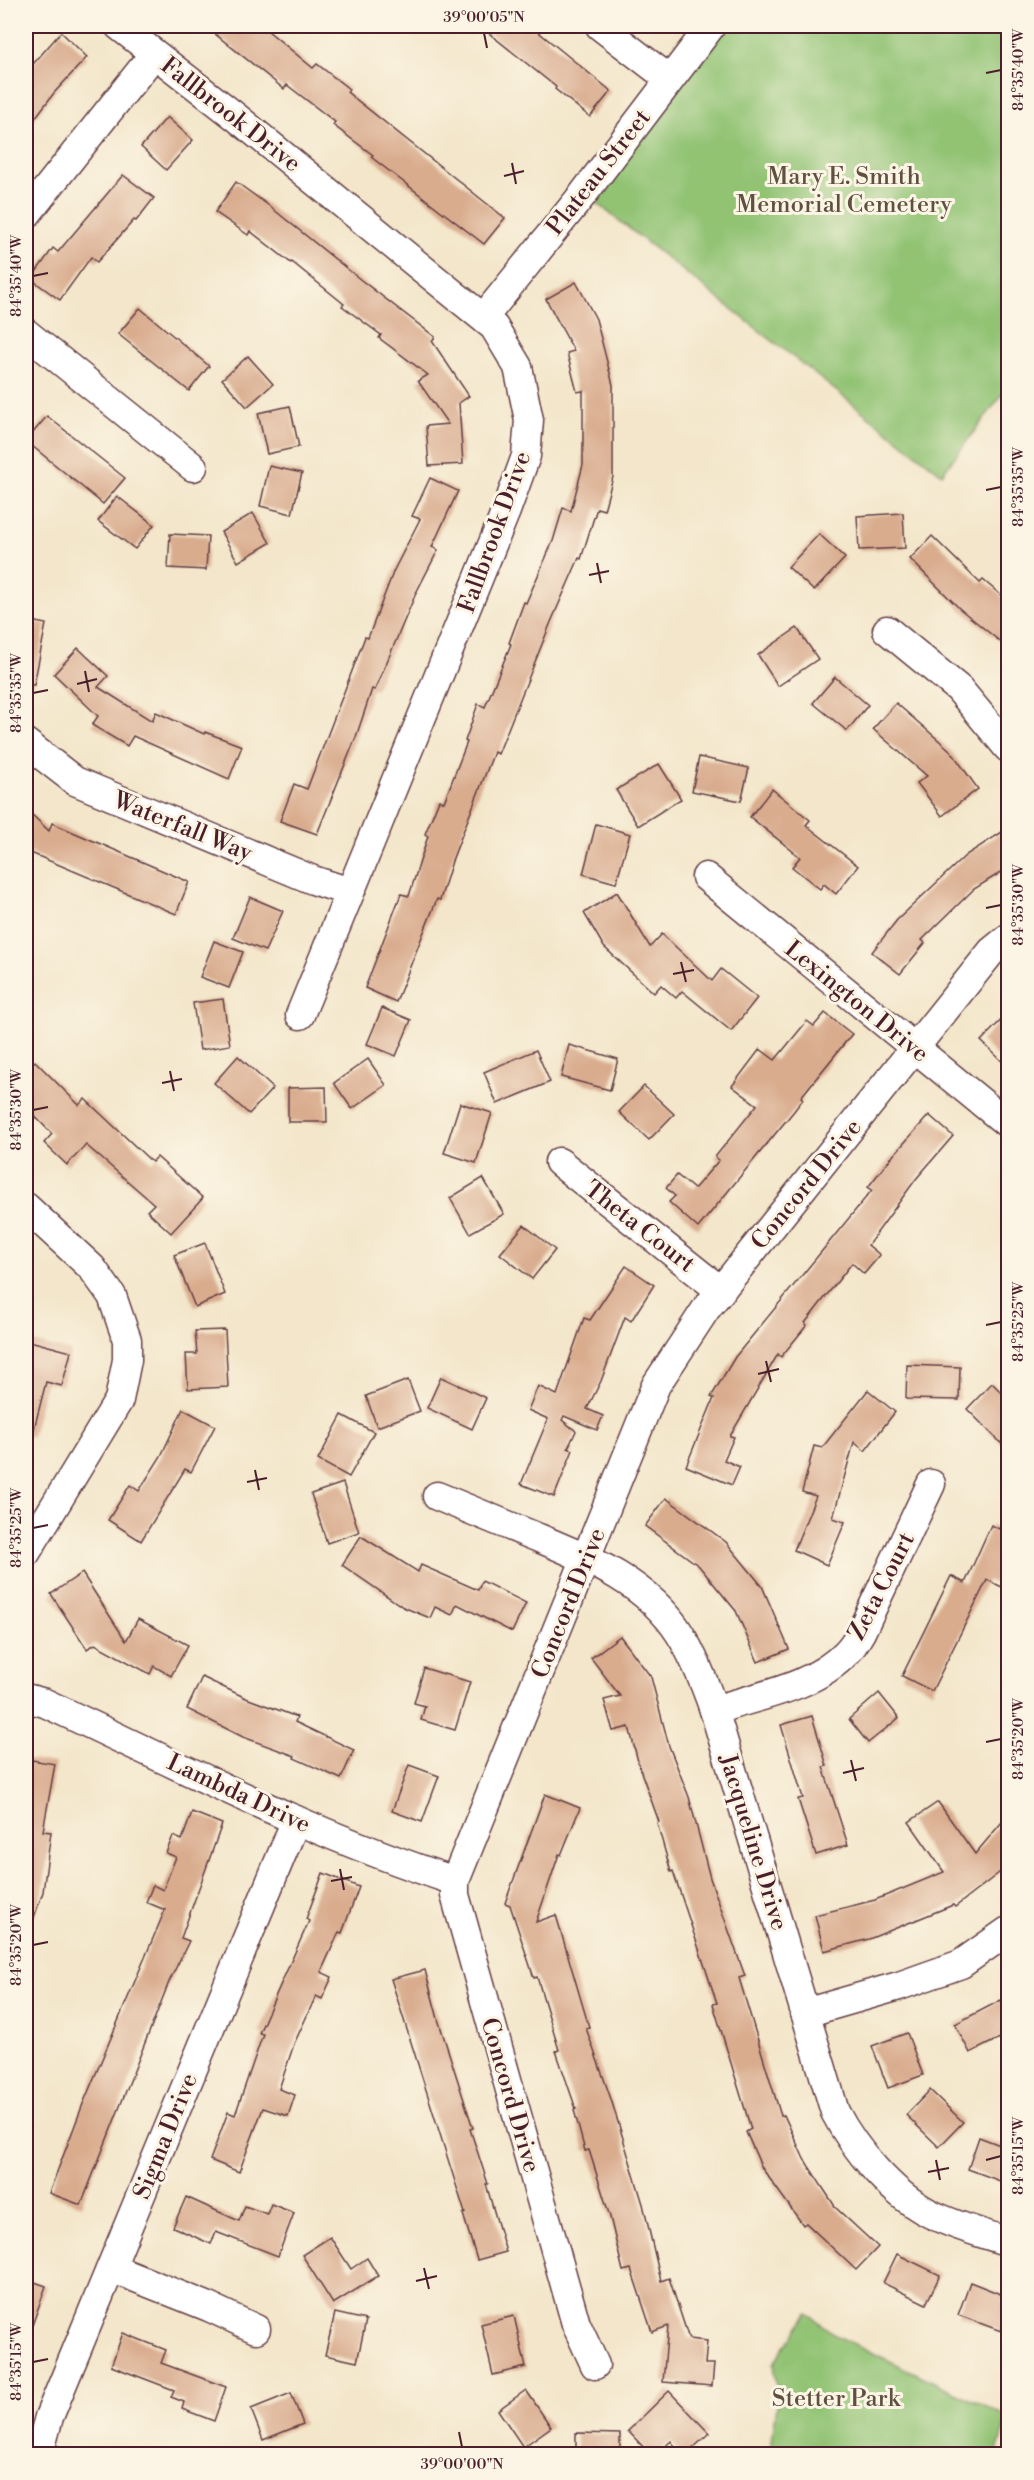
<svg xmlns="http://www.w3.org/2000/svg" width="1034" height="2480" viewBox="0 0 1034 2480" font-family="'Libre Bodoni',serif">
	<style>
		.green { fill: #91c373; stroke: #6e714f; stroke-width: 1.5 }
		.building { fill: #d9ac8e }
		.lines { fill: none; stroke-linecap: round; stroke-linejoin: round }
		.minor-casing { stroke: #633d43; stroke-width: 31 }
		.minor { stroke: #fff; stroke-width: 28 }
		.ticks { fill: none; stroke: #4a1f2b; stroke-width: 2 }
		.labels { text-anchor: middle; stroke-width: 6; stroke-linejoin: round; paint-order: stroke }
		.street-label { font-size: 24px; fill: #4a1f2b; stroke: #fcf5e5 }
		.park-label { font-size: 24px; fill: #5f5041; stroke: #fcf5e5 }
		.neatline { fill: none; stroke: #4a1f2b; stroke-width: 2 }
		.ticks-label { font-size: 15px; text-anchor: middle; fill: #4a1f2b }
	</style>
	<rect width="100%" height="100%" fill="#fcf5e5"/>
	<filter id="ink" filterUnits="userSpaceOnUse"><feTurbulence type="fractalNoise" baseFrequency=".0167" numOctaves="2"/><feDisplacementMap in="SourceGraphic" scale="12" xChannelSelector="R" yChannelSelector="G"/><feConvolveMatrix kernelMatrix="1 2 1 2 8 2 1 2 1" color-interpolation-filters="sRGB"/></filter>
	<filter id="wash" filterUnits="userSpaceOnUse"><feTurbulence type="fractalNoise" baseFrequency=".008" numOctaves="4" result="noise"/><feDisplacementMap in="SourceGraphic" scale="24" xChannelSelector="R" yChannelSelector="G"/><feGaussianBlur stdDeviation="1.35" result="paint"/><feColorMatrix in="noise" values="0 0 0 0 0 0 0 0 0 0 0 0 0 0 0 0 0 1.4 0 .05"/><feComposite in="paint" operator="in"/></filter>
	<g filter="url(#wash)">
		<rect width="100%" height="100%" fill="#f3e6ca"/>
		<g class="green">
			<path d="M711,26H1008V387L942,474L584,193Z"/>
			<path d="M808,2313L835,2335L1008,2417L996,2454H770L778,2399L774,2363Z"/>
		</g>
		<g id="blocks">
			<g class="building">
				<path d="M205,26H262L313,68L317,64L349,89L347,92L505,218L484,244L371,157L373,155L333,125L335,122L287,85L284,89Z"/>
				<path d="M480,26H531L611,91L590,117L555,89L556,87Z"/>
				<path d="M61,32L87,57L54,93L26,130V72Z"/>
				<path d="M167,117L193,140L166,170L141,147Z"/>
				<path d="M123,175L154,198L136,221L134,220L97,262L91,257L60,300L31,279L53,248L58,252Z"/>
				<path d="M236,182L268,205L361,280L435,337L432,341L469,396L459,403L463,464L429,466L426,426L448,424L418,381L428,375L379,338L381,335L342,306L344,304L292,262L291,263L250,231L248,235L215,212Z"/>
				<path d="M576,282L596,319L613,385V477L604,510L597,508L581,559L579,558L551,622L498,754L494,752L453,858L440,900L437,899L396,1002L365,988L401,894L409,896L428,836L425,834L439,800L444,802L467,742L465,741L478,704L485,707L511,644L509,643L524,602L526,603L553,541L563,508L571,511L583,465V391L577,392L567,353L574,351L546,299Z"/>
				<path d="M140,308L209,366L189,391L118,334Z"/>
				<path d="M248,356L273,384L247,407L222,379Z"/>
				<path d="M290,406L299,447L267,454L258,413Z"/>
				<path d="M47,416L125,478L103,504L26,441Z"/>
				<path d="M269,466L302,473L292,514L260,506Z"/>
				<path d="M430,478L458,491L432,547L438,550L416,593L375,690L372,689L356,737L317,834L280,821L294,784L307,789L365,637L368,638L394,570L420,519L412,516Z"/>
				<path d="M117,496L154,525L135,549L98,521Z"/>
				<path d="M253,513L270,543L238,562L221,532Z"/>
				<path d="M903,513L905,548L859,550L857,516Z"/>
				<path d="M170,534L208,536L206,570L168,568Z"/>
				<path d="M819,534L845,558L814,591L788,567Z"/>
				<path d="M932,536L980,583L983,580L1008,601V648L960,609L910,559Z"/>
				<path d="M26,620L46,624L34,685H26Z"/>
				<path d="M797,628L818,659L778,686L758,655Z"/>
				<path d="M78,648L108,676L98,687L152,721L156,712L204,734L205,732L242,746L229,779L133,736L127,746L92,725L98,716L54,674Z"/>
				<path d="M835,677L868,705L847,731L813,703Z"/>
				<path d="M896,703L951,751L978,789L942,816L917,783L927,776L873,729Z"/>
				<path d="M699,757L749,768L741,801L692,791Z"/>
				<path d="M659,764L681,799L638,826L616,790Z"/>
				<path d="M772,789L810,820L806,825L858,866L836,894L824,884L820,889L792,867L800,857L750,817Z"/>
				<path d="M26,809L49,831L52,823L189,882L176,914L26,851Z"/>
				<path d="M596,824L630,834L616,883L583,874Z"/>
				<path d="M1002,832L1008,842V868L974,889L922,940L925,943L900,974L872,952L897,920L966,855Z"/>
				<path d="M617,892L650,947L662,934L712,981L721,969L757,998L731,1031L682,991L676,998L661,985L654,993L604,947L584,913Z"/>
				<path d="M250,897L283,911L265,951L233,938Z"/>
				<path d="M214,941L243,952L229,988L200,977Z"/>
				<path d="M223,999L230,1045L200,1050L193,1003Z"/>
				<path d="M382,1008L411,1020L396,1056L367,1044Z"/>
				<path d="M825,1013L852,1034L801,1097L803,1099L794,1111L698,1228L669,1202L675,1196L666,1188L677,1175L694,1189L719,1160L715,1157L757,1105L732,1086L760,1049L775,1060L807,1021L814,1026Z"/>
				<path d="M1008,1013V1067L981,1041Z"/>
				<path d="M569,1045L618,1059L610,1090L561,1077Z"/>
				<path d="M536,1050L550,1082L497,1104L484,1072Z"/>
				<path d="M238,1056L273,1088L249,1114L214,1083Z"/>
				<path d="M368,1059L386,1085L352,1109L334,1083Z"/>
				<path d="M35,1061L79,1105L85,1099L152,1162L157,1157L203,1198L171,1233L147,1211L154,1204L86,1145L67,1165L44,1143L52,1134L26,1107V1071Z"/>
				<path d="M644,1086L674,1114L649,1140L619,1112Z"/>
				<path d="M326,1087L327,1122H288V1088Z"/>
				<path d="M460,1103L492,1113L476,1163L444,1153Z"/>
				<path d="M929,1115L953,1136L916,1179L868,1245L880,1255L864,1274L852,1263L805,1323L807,1325L781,1357L778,1354L730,1436L734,1437L724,1460L740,1467L732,1485L686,1466L714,1398L711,1397L735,1357L872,1190L868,1187L890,1159Z"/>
				<path d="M483,1178L504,1214L470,1233L450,1198Z"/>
				<path d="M524,1225L555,1250L532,1279L500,1254Z"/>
				<path d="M205,1243L225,1294L195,1307L174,1255Z"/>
				<path d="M626,1266L654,1285L631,1321L625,1317L601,1381L587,1409L603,1416L597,1430L564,1416L562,1420L576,1431L568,1448L573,1450L554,1497L521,1484L548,1419L528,1410L538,1386L557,1395L584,1318L590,1320Z"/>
				<path d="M225,1330L228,1387L188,1389L186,1354H197L195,1331Z"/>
				<path d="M26,1340L71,1352L62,1386L46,1382L32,1437L26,1436Z"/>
				<path d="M907,1365L960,1367L959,1400L906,1399Z"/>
				<path d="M441,1377L486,1398L472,1429L427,1408Z"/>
				<path d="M408,1380L420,1411L377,1427L366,1396Z"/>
				<path d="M992,1383L1008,1399V1450L967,1409Z"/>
				<path d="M868,1390L895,1412L865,1451L854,1442L833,1518L845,1522L827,1565L794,1550L816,1496L802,1492L814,1446L822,1448Z"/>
				<path d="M183,1409L215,1426L191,1472L185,1469L141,1541L108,1520L130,1485L139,1491L161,1456Z"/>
				<path d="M342,1415L374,1432L349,1477L318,1460Z"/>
				<path d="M343,1483L359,1532L327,1543L311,1494Z"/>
				<path d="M666,1498L726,1542L762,1586L789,1649L758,1662L736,1611L699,1566L645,1526Z"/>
				<path d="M991,1525L1008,1533V1572L1002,1587L987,1580L932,1691L902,1676L951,1576L965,1583Z"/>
				<path d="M361,1536L418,1572L421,1565L478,1590L482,1581L526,1603L512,1632L457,1604L452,1615L435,1607L430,1618L403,1607L342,1565Z"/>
				<path d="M82,1573L126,1641L138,1619L188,1645L171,1676L154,1666L150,1674L95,1644L87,1649L51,1594Z"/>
				<path d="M620,1636L651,1677L669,1746L689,1797L710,1878L745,1976L739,1978L781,2116L784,2115L804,2159L836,2208L878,2247L856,2270L806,2223L803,2225L762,2168L746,2132L751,2129L713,2004L717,2003L673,1871L671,1872L657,1823L659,1822L640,1769L629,1727L613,1731L604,1700L620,1696L591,1658Z"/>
				<path d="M424,1668L470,1682L455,1730L421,1720L425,1706L414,1703Z"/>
				<path d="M202,1677L246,1698L297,1717L295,1722L354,1750L341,1779L294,1758L295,1756L243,1737L187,1709Z"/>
				<path d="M879,1693L899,1718L868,1743L849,1719Z"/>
				<path d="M812,1716L827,1766L823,1767L848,1845L816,1855L798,1799L803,1798L781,1725Z"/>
				<path d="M26,1759L55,1764L43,1831L51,1832L43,1892L28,1934H26Z"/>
				<path d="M409,1765L439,1776L422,1822L392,1811Z"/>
				<path d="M545,1794L580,1808L561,1855L559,1854L536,1922L556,1915L589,2027L586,2028L611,2099L643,2204L661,2281L669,2278L689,2339L707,2341L705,2364H714L712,2386L663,2382L668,2326L652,2332L631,2269L623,2271L610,2217L589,2150L585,2151L574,2110L576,2109L556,2051L559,2050L537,1977L534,1978L510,1905L505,1903Z"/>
				<path d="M938,1802L975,1854L1008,1815V1866L955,1907L953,1905L869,1939L824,1951L815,1915L875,1900L944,1872L909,1822Z"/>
				<path d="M192,1812L222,1824L181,1938L189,1941L169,1982L81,2205L49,2193L83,2104L165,1910L146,1902L153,1885L163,1890L176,1857L166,1853L173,1836L182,1840Z"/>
				<path d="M323,1873L359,1887L342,1933L339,1932L321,1972L332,1977L322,1999L316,1996L294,2044L279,2089L295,2095L288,2116L263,2108L239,2172L210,2160L228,2112L235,2115L263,2034L259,2033L309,1921L306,1919Z"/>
				<path d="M425,1970L438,2019L473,2128L470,2129L488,2184H486L506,2252L477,2260L463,2214L465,2213L391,1979Z"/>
				<path d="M1001,2000L1008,2015V2034L970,2053L955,2024Z"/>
				<path d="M907,2033L923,2075L888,2088L872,2046Z"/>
				<path d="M930,2090L963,2122L939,2147L906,2115Z"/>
				<path d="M979,2137L1008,2148V2184L968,2169Z"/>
				<path d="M186,2197L239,2221L245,2206L267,2214L271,2204L294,2213L278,2256L216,2232L211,2244L173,2227Z"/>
				<path d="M330,2237L351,2269L367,2258L378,2276L333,2304L302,2255Z"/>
				<path d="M897,2254L940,2275L926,2304L883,2283Z"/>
				<path d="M26,2279L46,2286L28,2337H26Z"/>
				<path d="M970,2282L1008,2297V2310L1001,2331L958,2315Z"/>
				<path d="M335,2313L366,2320L357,2362L325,2355Z"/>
				<path d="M514,2316L526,2367L493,2375L481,2324Z"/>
				<path d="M123,2333L166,2350L161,2363L226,2387L214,2421L182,2409L184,2402L171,2397L174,2390L111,2366Z"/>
				<path d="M526,2390L551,2427L523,2447L498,2410Z"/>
				<path d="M669,2391L709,2433L687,2454H681L671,2441L657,2454H650L628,2431Z"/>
				<path d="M291,2393L303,2424L263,2440L251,2409Z"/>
				<path d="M576,2433L620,2434V2454H576Z"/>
			</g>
		</g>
	</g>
	<g filter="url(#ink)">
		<use href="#blocks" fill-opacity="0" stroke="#633d43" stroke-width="1.5"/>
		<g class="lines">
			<defs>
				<g id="minor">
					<path d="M119,26L236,117L494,327L518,367L529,420L526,456L506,511L300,1015"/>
					<path d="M600,26L669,79"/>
					<path d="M26,215L154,54"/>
					<path d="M484,317L584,193L711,26"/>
					<path d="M26,333L193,467"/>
					<path d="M887,630L959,689L1008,748"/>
					<path d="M26,743L75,781L313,880L350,892"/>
					<path d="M706,877L1008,1124"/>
					<path d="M559,1162L721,1291"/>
					<path d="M26,1207L92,1268L112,1296L127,1340V1360L119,1400L26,1553"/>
					<path d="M437,1496C469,1509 502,1523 534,1536C589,1559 647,1582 680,1634C695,1658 705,1684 714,1710L835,2112C854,2149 892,2194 929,2213C954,2226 983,2233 1008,2242"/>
					<path d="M26,1698L45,1703C180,1766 313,1835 455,1881"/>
					<path d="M714,1710C758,1696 815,1687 847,1652C853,1646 857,1639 861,1632L931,1484"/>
					<path d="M805,2013L899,1986L961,1964L1008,1931"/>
					<path d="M111,2268L209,2307L256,2329"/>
					<path d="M595,2365L576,2324L455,1895V1881L656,1385L706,1309L992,951L1008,938"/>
					<path d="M39,2454L49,2417L296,1820"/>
				</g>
			</defs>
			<use href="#minor" class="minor-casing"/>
			<use href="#minor" class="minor"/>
		</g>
	</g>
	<path class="ticks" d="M484,33L487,48M986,73L1001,70M512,163L516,184M504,176L524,171M33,276L48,273M986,490L1001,487M597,563L601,583M589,575L609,571M85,671L89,692M77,684L97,679M33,693L48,690M986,908L1001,905M681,962L686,982M673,974L694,970M170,1071L174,1091M162,1083L182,1079M33,1110L48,1107M986,1325L1001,1322M766,1361L771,1382M758,1374L779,1369M255,1470L259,1490M247,1482L267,1478M33,1528L48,1525M986,1742L1001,1739M851,1760L856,1781M843,1773L864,1768M340,1869L344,1890M331,1881L352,1877M33,1945L48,1942M936,2160L940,2180M986,2160L1001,2156M928,2172L949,2168M424,2268L429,2289M416,2281L437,2276M33,2362L48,2359M459,2432L462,2447"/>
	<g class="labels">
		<g class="street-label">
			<text transform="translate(231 114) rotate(38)" y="8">Fallbrook Drive</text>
			<text transform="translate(598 172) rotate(-52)" y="8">Plateau Street</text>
			<text transform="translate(494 532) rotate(-70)" y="8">Fallbrook Drive</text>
			<text transform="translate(183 826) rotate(22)" y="8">Waterfall Way</text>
			<text transform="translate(857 1001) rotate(39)" y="8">Lexington Drive</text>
			<text transform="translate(806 1184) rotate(-51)" y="8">Concord Drive</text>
			<text transform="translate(640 1226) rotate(38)" y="8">Theta Court</text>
			<text transform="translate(881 1586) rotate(-63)" y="8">Zeta Court</text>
			<text transform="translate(568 1603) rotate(-68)" y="8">Concord Drive</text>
			<text transform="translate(239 1793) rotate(25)" y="8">Lambda Drive</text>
			<text transform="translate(754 1842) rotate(73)" y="8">Jacqueline Drive</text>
			<text transform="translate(511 2095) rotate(74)" y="8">Concord Drive</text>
			<text transform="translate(165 2136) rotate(-68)" y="8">Sigma Drive</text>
		</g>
		<g class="park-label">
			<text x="844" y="184">Mary E. Smith<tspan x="844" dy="28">Memorial Cemetery</tspan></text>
			<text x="836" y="2406">Stetter Park</text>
		</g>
	</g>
	<rect width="1034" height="2480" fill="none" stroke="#fcf5e5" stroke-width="66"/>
	<rect x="33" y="33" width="968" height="2414" class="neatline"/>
	<g class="ticks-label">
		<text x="484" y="22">39°00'05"N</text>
		<text transform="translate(1018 70) rotate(-90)" y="5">84°35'40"W</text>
		<text transform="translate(16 276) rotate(-90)" y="5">84°35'40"W</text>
		<text transform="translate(1018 487) rotate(-90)" y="5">84°35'35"W</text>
		<text transform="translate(16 693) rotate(-90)" y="5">84°35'35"W</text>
		<text transform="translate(1018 905) rotate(-90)" y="5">84°35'30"W</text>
		<text transform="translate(16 1110) rotate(-90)" y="5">84°35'30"W</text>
		<text transform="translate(1018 1322) rotate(-90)" y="5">84°35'25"W</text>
		<text transform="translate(16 1528) rotate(-90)" y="5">84°35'25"W</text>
		<text transform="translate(1018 1739) rotate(-90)" y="5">84°35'20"W</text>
		<text transform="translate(16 1945) rotate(-90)" y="5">84°35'20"W</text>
		<text transform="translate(1018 2156) rotate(-90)" y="5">84°35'15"W</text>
		<text transform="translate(16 2362) rotate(-90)" y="5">84°35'15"W</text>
		<text x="462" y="2469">39°00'00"N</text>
	</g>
</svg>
